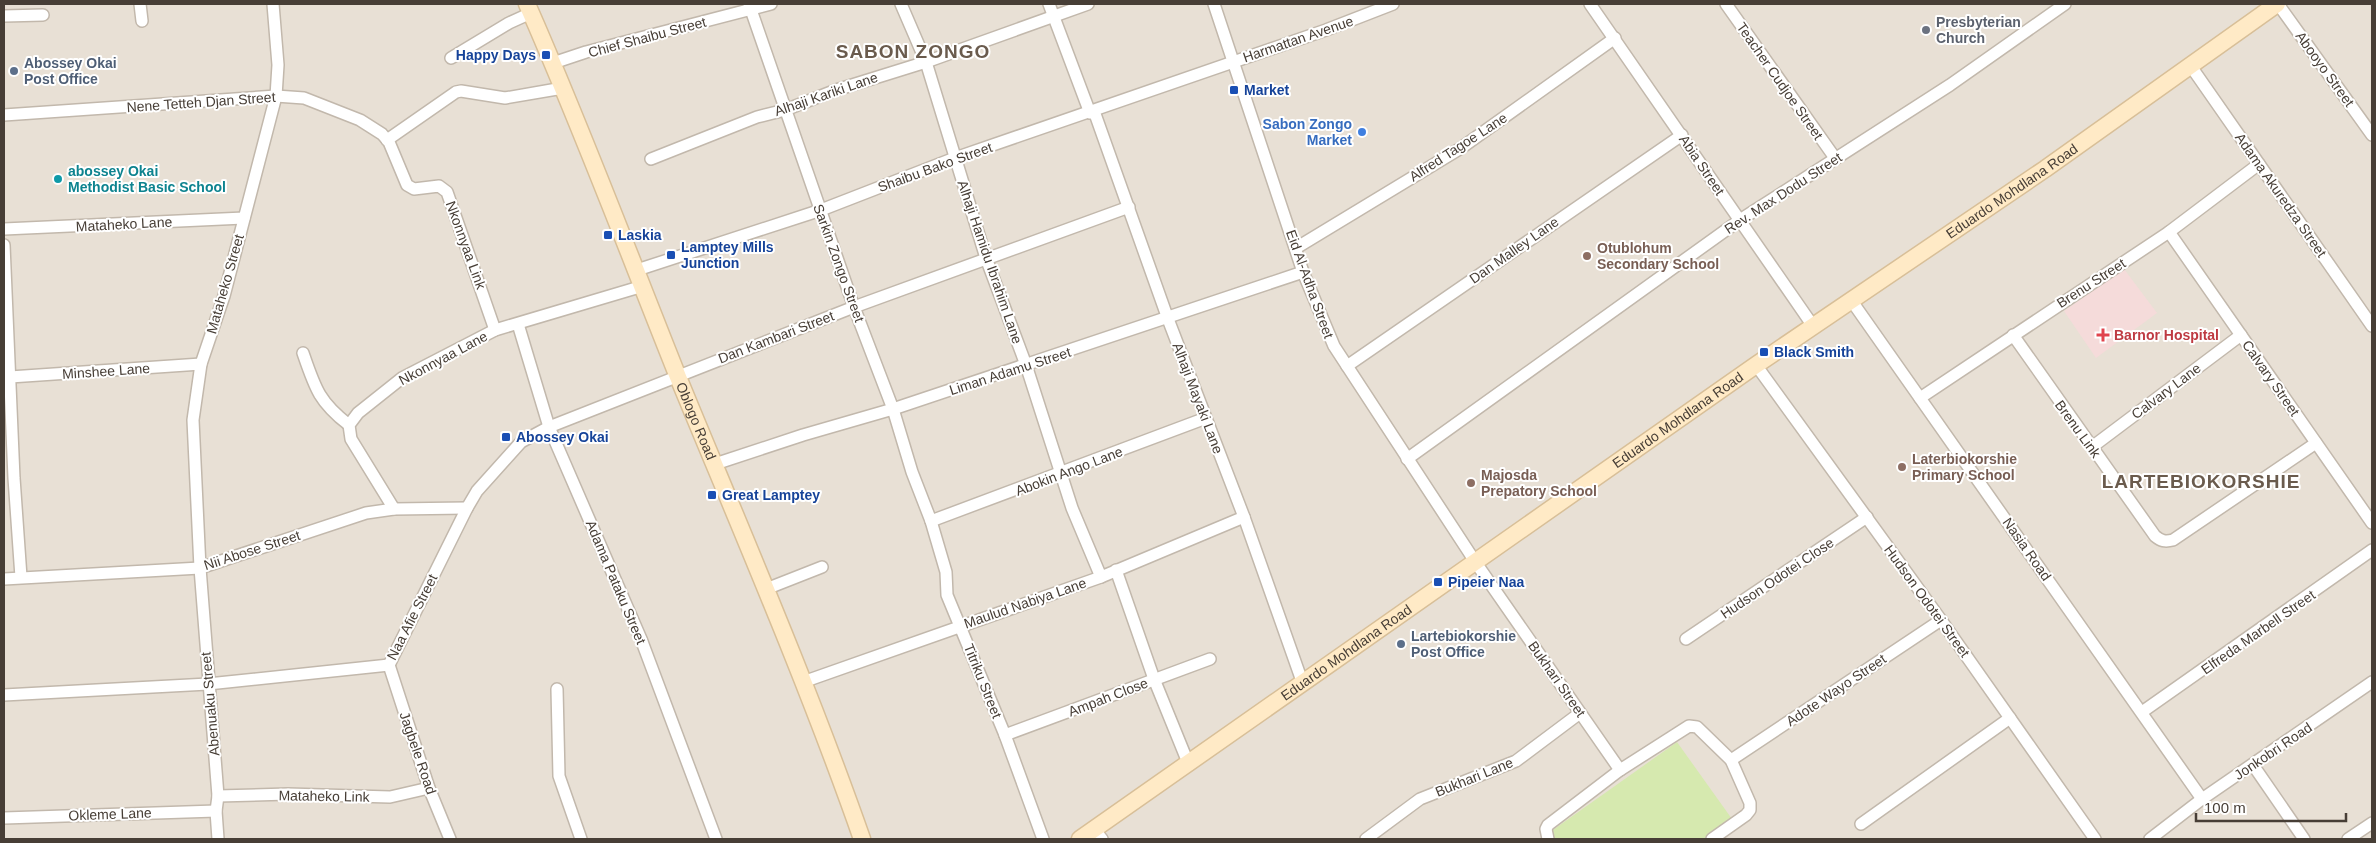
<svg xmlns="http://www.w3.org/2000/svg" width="2376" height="843" viewBox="0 0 2376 843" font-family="Helvetica,sans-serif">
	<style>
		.residential { fill: #e8e0d5 }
		.medical { fill: #f5dbda }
		.pitch { fill: #d6e9af }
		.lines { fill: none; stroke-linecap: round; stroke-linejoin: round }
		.minor-casing { stroke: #c2b8ac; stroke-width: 14 }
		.secondary-casing { stroke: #d8bf98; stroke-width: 19 }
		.minor { stroke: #fff; stroke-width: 11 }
		.secondary { stroke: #ffeac6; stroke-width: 16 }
		.worship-dot { fill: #6b7280; stroke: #fff; stroke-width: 2 }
		.transit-dot { fill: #1a4fb4; stroke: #fff; stroke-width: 2 }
		.service-dot { fill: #5c6f8a; stroke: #fff; stroke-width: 2 }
		.shop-dot { fill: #3f7fe0; stroke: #fff; stroke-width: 2 }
		.culture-dot { fill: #0f9aa8; stroke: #fff; stroke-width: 2 }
		.education-dot { fill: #8d6e63; stroke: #fff; stroke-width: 2 }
		.health-dot { fill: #e0444e; stroke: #fff; stroke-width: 2 }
		.labels { text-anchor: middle; stroke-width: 4; stroke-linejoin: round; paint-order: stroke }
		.worship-label { font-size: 14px; font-weight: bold; fill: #5b616d; stroke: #fff; text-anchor: start }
		.street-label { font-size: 14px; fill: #473e36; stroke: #fff }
		.transit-label { font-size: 14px; font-weight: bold; fill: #164399; stroke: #fff; text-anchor: start }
		.service-label { font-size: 14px; font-weight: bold; fill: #4e5e75; stroke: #fff; text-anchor: start }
		.shop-label { font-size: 14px; font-weight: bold; fill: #366cbe; stroke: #fff; text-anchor: end }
		.culture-label { font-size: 14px; font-weight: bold; fill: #0d838f; stroke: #fff; text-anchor: start }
		.education-label { font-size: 14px; font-weight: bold; fill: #785e54; stroke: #fff; text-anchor: start }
		.health-label { font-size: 14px; font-weight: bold; fill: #be3a42; stroke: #fff; text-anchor: start }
		.district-label { font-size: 19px; font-weight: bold; letter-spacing: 1px; fill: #6a5b4d; stroke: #fff }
	</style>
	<rect width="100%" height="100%" fill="#f4eee7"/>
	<rect class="residential" x="4" y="4" width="2368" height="835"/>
	<path class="medical" d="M2124,269L2157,313L2096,358L2064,311Z"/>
	<path class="pitch" d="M1677,742L1732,819L1703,839H1555L1550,832Z"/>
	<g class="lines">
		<defs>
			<g id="minor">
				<path d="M140,4L142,21"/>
				<path d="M749,4L854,307L893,409L912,472L931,521L946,572L947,595L1005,735L1043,839"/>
				<path d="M901,4L926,62L986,258L1026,365L1072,508L1101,577"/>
				<path d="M1049,4L1090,113"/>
				<path d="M1214,4L1303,272L1334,346L1476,563L1620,770"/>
				<path d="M1590,4L1813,326"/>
				<path d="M1726,4L1835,158"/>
				<path d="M2278,4L2372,135"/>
				<path d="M4,16L43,15"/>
				<path d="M451,58L509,23L531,13"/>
				<path d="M553,63L586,52L771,4"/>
				<path d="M2190,65L2372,326"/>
				<path d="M1094,111L1168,319L1244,517L1303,684"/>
				<path d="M4,115L276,96L304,98L360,120L382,134L389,142L407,185L414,189L439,186L447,192L495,330"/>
				<path d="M387,140L456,92L461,91L505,98L563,88"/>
				<path d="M651,159L757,117L785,110L836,90L926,62L1088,4"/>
				<path d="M4,229L244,218"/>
				<path d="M2169,232L2372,523"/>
				<path d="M4,245L14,478L21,577"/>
				<path d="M1296,248L1461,148L1615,38"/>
				<path d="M637,270L821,210L955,158L1326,30L1393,4"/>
				<path d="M1851,300L2202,799"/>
				<path d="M518,324L549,427L641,639L716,839"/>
				<path d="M2013,335L2155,536C2161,541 2165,542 2173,540L2316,443"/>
				<path d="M303,353C315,388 319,402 349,425"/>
				<path d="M1756,365L1941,620L2095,839"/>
				<path d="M1347,366L1682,135"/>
				<path d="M10,377L201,364"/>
				<path d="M1920,398L2169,232L2259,164"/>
				<path d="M2092,447L2241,335"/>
				<path d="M1407,459L1740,220L1950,85L2065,4"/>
				<path d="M715,464L803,435L893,409L1303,272"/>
				<path d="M394,509L351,439L349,425L358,413L402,378L495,330L643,286"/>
				<path d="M931,521L1206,418"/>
				<path d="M1116,570L1154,679L1189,765"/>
				<path d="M4,579L200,568L366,513L394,509L467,508"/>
				<path d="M766,589L822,567"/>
				<path d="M1686,639L1867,517"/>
				<path d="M389,665L467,508L477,491L521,442L549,427L854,307L1129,207"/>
				<path d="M389,665L429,788L450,839"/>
				<path d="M803,682L1101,577L1244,517"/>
				<path d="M557,689L559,776L581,839"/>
				<path d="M4,695L208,684L389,665"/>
				<path d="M2142,712L2372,550"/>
				<path d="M1005,735L1210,659"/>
				<path d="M1731,760L1941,620"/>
				<path d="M2253,765L2304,839"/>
				<path d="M218,796L288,794L390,797L429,788"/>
				<path d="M4,818L216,811"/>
				<path d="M1861,824L2010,718"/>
				<path d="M1094,829L1102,839"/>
				<path d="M218,839L216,811L218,796L200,568L193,420L201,364L224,296L276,96L278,65L273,4"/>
				<path d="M1366,839L1420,799L1516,761L1580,713"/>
				<path d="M1548,839L1546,829L1548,825L1620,770L1689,726L1697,727L1731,760L1750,803V810L1746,815L1712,839"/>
				<path d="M2150,839L2202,799L2372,682"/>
				<path d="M2348,839L2372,823"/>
			</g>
			<g id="secondary">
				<path id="s1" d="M527,4C581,126 628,252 678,377C741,530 807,682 862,839"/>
				<path id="s2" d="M1080,839L1756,365L2045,169L2277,4"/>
			</g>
		</defs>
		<use href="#minor" class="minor-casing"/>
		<use href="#secondary" class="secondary-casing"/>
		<use href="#minor" class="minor"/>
		<use href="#secondary" class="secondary"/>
	</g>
	<circle class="worship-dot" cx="1926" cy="30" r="5"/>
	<g class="transit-dot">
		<rect x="541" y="50" width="10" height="10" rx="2.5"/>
		<rect x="1229" y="85" width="10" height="10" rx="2.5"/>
		<rect x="603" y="230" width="10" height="10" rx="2.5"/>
		<rect x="666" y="250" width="10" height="10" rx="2.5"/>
		<rect x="1759" y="347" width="10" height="10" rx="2.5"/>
		<rect x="501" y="432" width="10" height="10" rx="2.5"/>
		<rect x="707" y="490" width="10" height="10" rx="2.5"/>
		<rect x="1433" y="577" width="10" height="10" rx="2.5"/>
	</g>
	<g class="service-dot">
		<circle cx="14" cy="71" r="5"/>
		<circle cx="1401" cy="644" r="5"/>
	</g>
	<circle class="shop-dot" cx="1362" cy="132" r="5"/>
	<circle class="culture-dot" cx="58" cy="179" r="5"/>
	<g class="education-dot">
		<circle cx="1587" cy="256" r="5"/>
		<circle cx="1902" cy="467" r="5"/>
		<circle cx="1471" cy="483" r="5"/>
	</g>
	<path class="health-dot" d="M2100.5 327.5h5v5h5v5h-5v5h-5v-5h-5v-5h5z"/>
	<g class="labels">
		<g class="worship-label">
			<text x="1936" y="27">Presbyterian<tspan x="1936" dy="16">Church</tspan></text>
		</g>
		<g class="street-label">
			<text transform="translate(647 37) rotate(-15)" y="5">Chief Shaibu Street</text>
			<text transform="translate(1298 39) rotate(-19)" y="5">Harmattan Avenue</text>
			<text transform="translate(2325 69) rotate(54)" y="5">Abooyo Street</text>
			<text transform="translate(1780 81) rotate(55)" y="5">Teacher Cudjoe Street</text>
			<text transform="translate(826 94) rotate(-19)" y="5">Alhaji Kariki Lane</text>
			<text transform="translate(201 102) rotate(-4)" y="5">Nene Tetteh Djan Street</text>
			<text transform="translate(1458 147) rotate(-33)" y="5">Alfred Tagoe Lane</text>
			<text transform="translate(1702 165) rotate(56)" y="5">Abia Street</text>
			<text transform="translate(935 167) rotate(-20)" y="5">Shaibu Bako Street</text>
			<text dy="5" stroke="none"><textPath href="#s2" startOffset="1135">Eduardo Mohdlana Road</textPath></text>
			<text transform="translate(1783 193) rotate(-33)" y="5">Rev. Max Dodu Street</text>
			<text transform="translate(2281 195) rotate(55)" y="5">Adama Akuredza Street</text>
			<text transform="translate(124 224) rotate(-3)" y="5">Mataheko Lane</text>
			<text transform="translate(466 245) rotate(70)" y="5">Nkonnyaa Link</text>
			<text transform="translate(1514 250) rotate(-35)" y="5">Dan Malley Lane</text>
			<text transform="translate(990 262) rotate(71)" y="5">Alhaji Hamidu Ibrahim Lane</text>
			<text transform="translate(839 263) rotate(70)" y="5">Sarkin Zongo Street</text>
			<text transform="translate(2091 283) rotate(-33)" y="5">Brenu Street</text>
			<text transform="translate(225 284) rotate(-74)" y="5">Mataheko Street</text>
			<text transform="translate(1310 284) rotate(70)" y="5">Eid Al-Adha Street</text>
			<text transform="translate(776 337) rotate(-21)" y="5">Dan Kambari Street</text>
			<text transform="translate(443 358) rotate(-28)" y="5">Nkonnyaa Lane</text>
			<text transform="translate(106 371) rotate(-4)" y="5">Minshee Lane</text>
			<text transform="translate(1010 371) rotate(-18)" y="5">Liman Adamu Street</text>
			<text transform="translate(2271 378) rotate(55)" y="5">Calvary Street</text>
			<text transform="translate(2166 391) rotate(-37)" y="5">Calvary Lane</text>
			<text transform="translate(1198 398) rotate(69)" y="5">Alhaji Mayaki Lane</text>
			<text dy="5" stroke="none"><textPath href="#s2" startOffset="730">Eduardo Mohdlana Road</textPath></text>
			<text dy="5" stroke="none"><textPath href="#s1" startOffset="450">Oblogo Road</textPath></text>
			<text transform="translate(2078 429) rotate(54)" y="5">Brenu Link</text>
			<text transform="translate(1069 471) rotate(-21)" y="5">Abokin Ango Lane</text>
			<text transform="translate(2027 549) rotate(55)" y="5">Nasia Road</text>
			<text transform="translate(252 550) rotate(-18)" y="5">Nii Abose Street</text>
			<text transform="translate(1777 578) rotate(-34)" y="5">Hudson Odotei Close</text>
			<text transform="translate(616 582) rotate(67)" y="5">Adama Pataku Street</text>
			<text transform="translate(1927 601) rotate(54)" y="5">Hudson Odotei Street</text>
			<text transform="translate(1025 603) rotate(-19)" y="5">Maulud Nabiya Lane</text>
			<text transform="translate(412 617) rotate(-63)" y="5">Naa Afie Street</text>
			<text transform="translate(2258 632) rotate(-35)" y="5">Elfreda Marbell Street</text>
			<text dy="5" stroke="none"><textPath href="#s2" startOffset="325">Eduardo Mohdlana Road</textPath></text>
			<text transform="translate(1557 679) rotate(55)" y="5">Bukhari Street</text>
			<text transform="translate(983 681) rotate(68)" y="5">Titriku Street</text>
			<text transform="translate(1836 690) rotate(-34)" y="5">Adote Wayo Street</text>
			<text transform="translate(1108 697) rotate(-21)" y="5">Ampah Close</text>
			<text transform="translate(210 704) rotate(-95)" y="5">Abenuaku Street</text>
			<text transform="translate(2273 751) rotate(-34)" y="5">Jonkobri Road</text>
			<text transform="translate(418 753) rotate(71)" y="5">Jagbele Road</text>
			<text transform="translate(1474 777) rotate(-22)" y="5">Bukhari Lane</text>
			<text transform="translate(324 796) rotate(1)" y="5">Mataheko Link</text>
			<text transform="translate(110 814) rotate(-2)" y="5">Okleme Lane</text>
		</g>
		<g class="transit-label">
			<text x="536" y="60" text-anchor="end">Happy Days</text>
			<text x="1244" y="95">Market</text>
			<text x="618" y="240">Laskia</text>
			<text x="681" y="252">Lamptey Mills<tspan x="681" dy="16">Junction</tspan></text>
			<text x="1774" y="357">Black Smith</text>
			<text x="516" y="442">Abossey Okai</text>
			<text x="722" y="500">Great Lamptey</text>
			<text x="1448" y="587">Pipeier Naa</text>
		</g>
		<g class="service-label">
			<text x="24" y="68">Abossey Okai<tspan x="24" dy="16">Post Office</tspan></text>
			<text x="1411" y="641">Lartebiokorshie<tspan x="1411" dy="16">Post Office</tspan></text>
		</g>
		<g class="shop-label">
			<text x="1352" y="129">Sabon Zongo<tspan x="1352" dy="16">Market</tspan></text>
		</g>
		<g class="culture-label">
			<text x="68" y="176">abossey Okai<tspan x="68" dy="16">Methodist Basic School</tspan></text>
		</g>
		<g class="education-label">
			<text x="1597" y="253">Otublohum<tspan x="1597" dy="16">Secondary School</tspan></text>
			<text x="1912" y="464">Laterbiokorshie<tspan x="1912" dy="16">Primary School</tspan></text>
			<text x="1481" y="480">Majosda<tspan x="1481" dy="16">Prepatory School</tspan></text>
		</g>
		<g class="health-label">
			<text x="2114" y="340">Barnor Hospital</text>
		</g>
		<g class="district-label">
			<text x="913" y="58">SABON ZONGO</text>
			<text x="2201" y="488">LARTEBIOKORSHIE</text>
		</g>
	</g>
	<rect width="2376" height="843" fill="none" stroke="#473e36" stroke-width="10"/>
	<path d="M2196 813v8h150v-8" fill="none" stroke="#473e36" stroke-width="2.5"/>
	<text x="2204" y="813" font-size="15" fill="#473e36" stroke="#ffffff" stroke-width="4" paint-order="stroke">100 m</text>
</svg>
